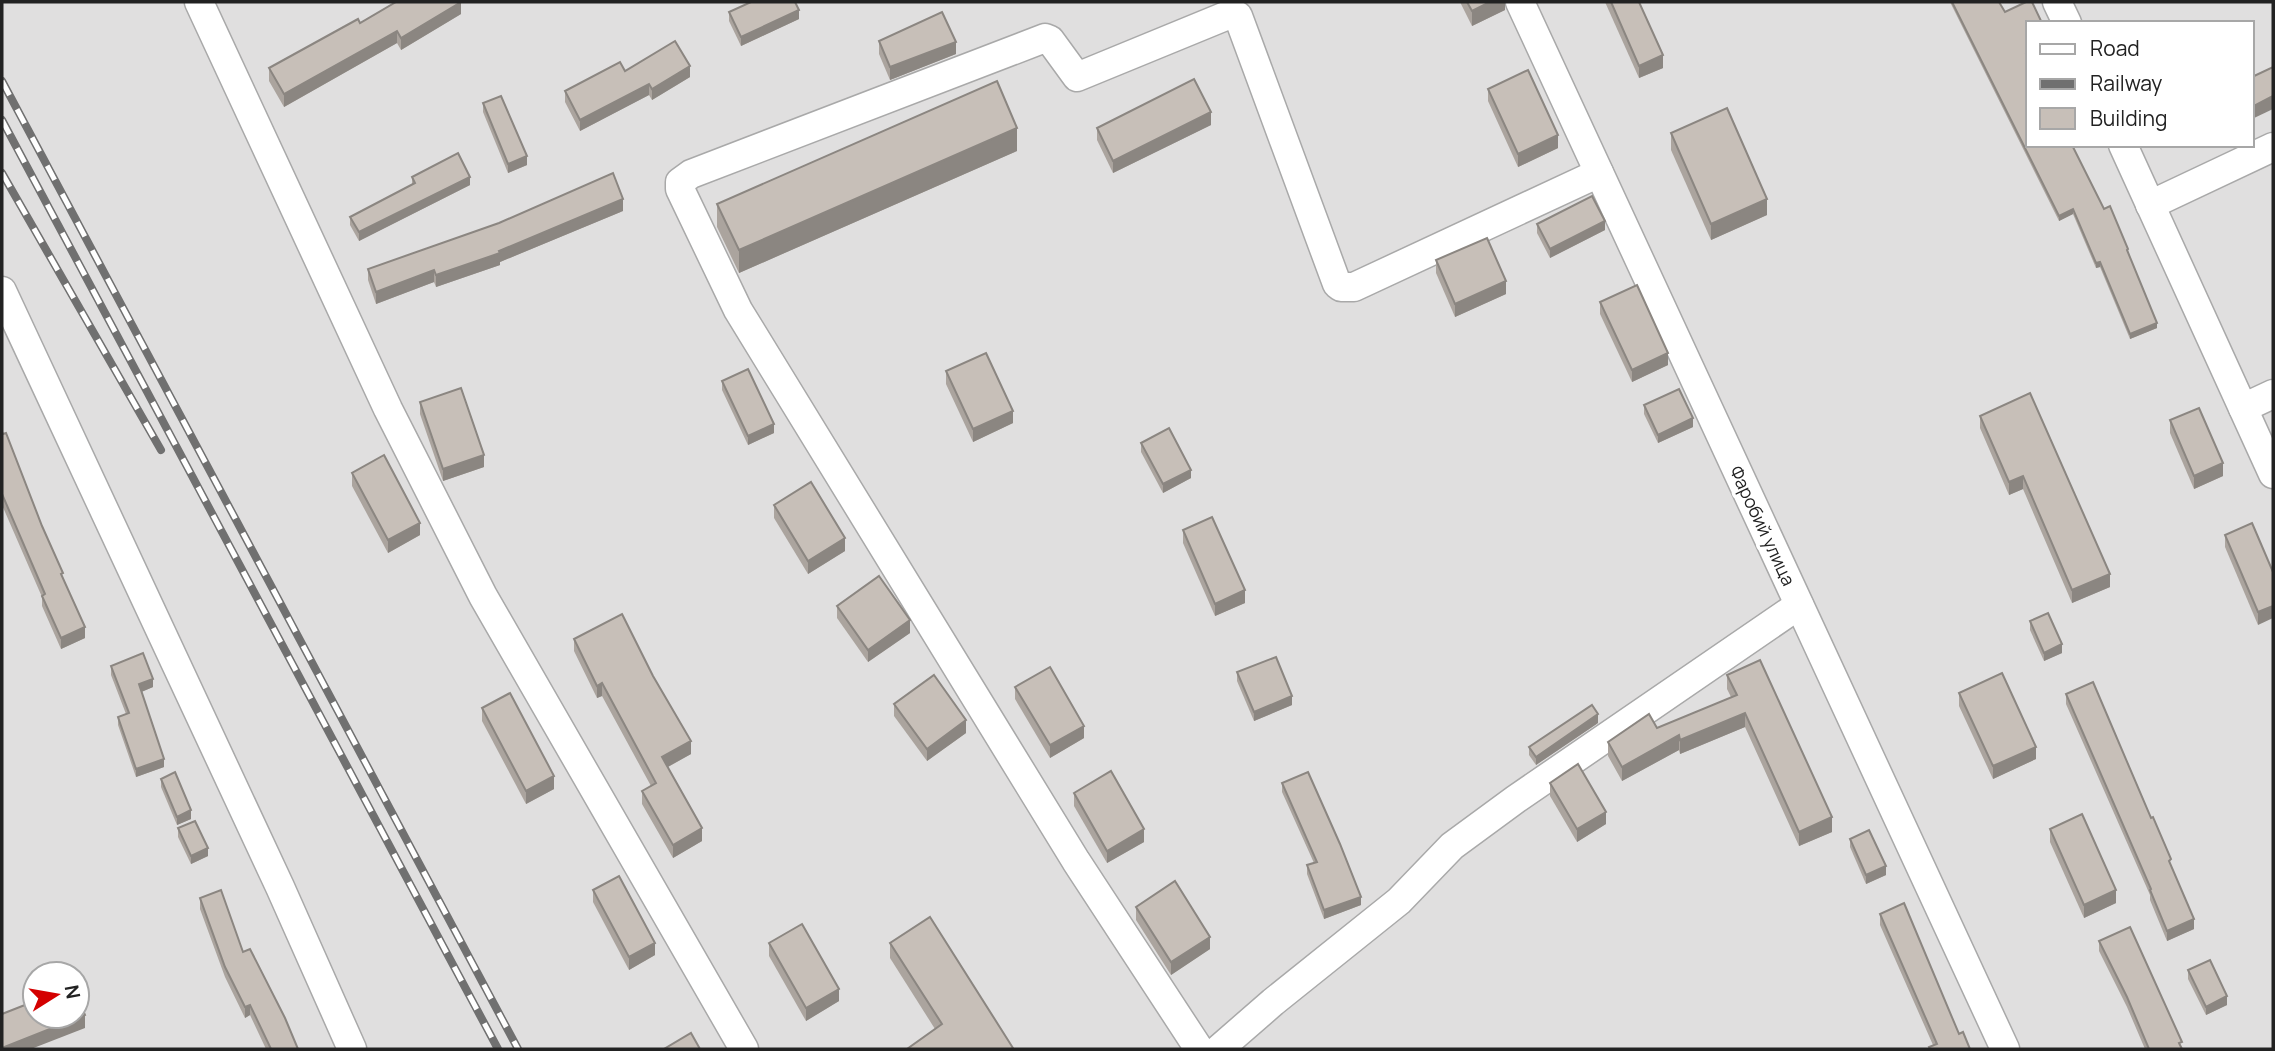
<svg xmlns="http://www.w3.org/2000/svg" width="2275" height="1051" viewBox="0 0 2275 1051" font-family="Manrope,sans-serif">
	<style>
		.residential { fill: #e0dfdf; fill-rule: evenodd }
		.lines { fill: none; stroke-linecap: round; stroke-linejoin: round }
		.minor-casing { stroke: #a9a9a9; stroke-width: 31 }
		.minor { stroke: #fff; stroke-width: 28 }
		.rail-casing { stroke: #707070; stroke-width: 8 }
		.rail { stroke: #fff; stroke-width: 5; stroke-dasharray: 16; stroke-linecap: butt }
		.wall { fill: #aba49e }
		.shaded-wall { fill: #8b8681 }
		.building { fill: #c7bfb8; stroke: #8b8681; stroke-width: 2 }
		.labels { text-anchor: middle; stroke-width: 7; stroke-linejoin: round; paint-order: stroke }
		.street-label { font-size: 18px; fill: #222; stroke: #fff }
	</style>
	<rect width="100%" height="100%" fill="#f2efe9"/>
	<path class="residential" d="M2,2H2273V1049H2ZM2028,23H2252V145H2028ZM35,974H77V1016H35Z"/>
	<g class="lines">
		<defs>
			<g id="minor">
				<path d="M199,2L388,409L483,596L744,1049"/>
				<path d="M1520,2L2005,1049"/>
				<path d="M2057,2L2067,23"/>
				<path d="M2123,145L2273,474"/>
				<path d="M2150,205L2273,147"/>
				<path d="M2,291L280,887L352,1049"/>
				<path d="M2243,408L2273,394"/>
				<path d="M1199,1049L1076,861L738,310L680,189V182L691,174L1045,38L1050,40L1077,77L1233,13L1238,16L1337,284L1341,287H1354L1599,173"/>
				<path d="M1219,1049L1273,1002L1399,901L1452,846L1516,799L1799,605"/>
			</g>
		</defs>
		<use href="#minor" class="minor-casing"/>
		<use href="#minor" class="minor"/>
		<defs>
			<g id="rail">
				<path d="M2,81L518,1049"/>
				<path d="M2,120L498,1049"/>
				<path d="M2,173L161,450"/>
			</g>
		</defs>
		<use href="#rail" class="rail-casing"/>
		<use href="#rail" class="rail"/>
	</g>
	<g class="wall">
		<path d="M1460,2H1505V10L1472,26Z"/>
		<path d="M1605,2H1639L1663,68L1639,78Z"/>
		<path d="M1950,2H1999L2104,209L2128,254L2157,328L2130,339L2100,267L2096,268L2073,214L2059,221Z"/>
		<path d="M729,12L799,19L741,46L729,21Z"/>
		<path d="M461,14L401,50L397,43L284,107L269,81V68L360,23Z"/>
		<path d="M879,41L956,54L890,80L879,54Z"/>
		<path d="M625,71L690,77L652,100L649,95L580,131L565,102V91Z"/>
		<path d="M1488,89L1558,148L1518,167L1488,101Z"/>
		<path d="M483,103L527,165L508,173L483,112Z"/>
		<path d="M1211,125L1113,173L1097,140V128Z"/>
		<path d="M1671,133L1767,215L1711,240L1671,150Z"/>
		<path d="M1017,151L739,273L717,227V204Z"/>
		<path d="M412,177L470,185L359,241L350,225V217L412,185Z"/>
		<path d="M623,211L500,262V265L436,287L434,282L376,304L368,280V269Z"/>
		<path d="M1537,224L1605,230L1550,258L1537,233Z"/>
		<path d="M1436,260L1506,294L1455,317L1436,273Z"/>
		<path d="M1600,302L1668,365L1632,382L1600,314Z"/>
		<path d="M946,371L1013,423L973,442L946,384Z"/>
		<path d="M722,381L774,433L748,445L722,390Z"/>
		<path d="M420,402L484,467L443,481L420,414Z"/>
		<path d="M1644,405L1693,427L1658,443L1644,414Z"/>
		<path d="M1980,416L2110,587L2072,603L2023,489L2009,495L1980,428Z"/>
		<path d="M2170,420L2223,476L2194,489L2170,433Z"/>
		<path d="M2,432L63,578L85,638L61,649L42,606V597L2,505Z"/>
		<path d="M1141,443L1191,478L1163,493L1141,452Z"/>
		<path d="M352,473L420,535L388,553L352,486Z"/>
		<path d="M774,505L845,551L808,574L774,518Z"/>
		<path d="M1183,530L1245,603L1215,616L1183,543Z"/>
		<path d="M2225,535L2273,572L2258,625L2225,547Z"/>
		<path d="M837,606L910,633L868,662L837,618Z"/>
		<path d="M2030,621L2062,653L2044,661L2030,630Z"/>
		<path d="M574,639L691,754L668,767L702,841L673,858L642,804V791L651,786L602,696L597,698L574,651Z"/>
		<path d="M111,666L153,687L141,692L164,767L136,777L118,725V717L126,714L111,675Z"/>
		<path d="M1237,672L1292,705L1254,721L1237,681Z"/>
		<path d="M1727,675L1832,832L1799,846L1745,727L1680,754L1679,750L1622,781L1608,756V742L1657,728L1731,697L1727,689Z"/>
		<path d="M1015,687L1084,738L1050,758L1015,699Z"/>
		<path d="M1959,693L2036,759L1993,779L1959,706Z"/>
		<path d="M2066,694L2151,818L2171,866L2194,929L2167,941L2150,900V895L2066,704Z"/>
		<path d="M894,704L966,733L927,761L894,716Z"/>
		<path d="M482,708L554,789L526,804L482,721Z"/>
		<path d="M1598,723L1536,765L1529,755V747Z"/>
		<path d="M161,779L191,819L177,825L161,787Z"/>
		<path d="M1282,783L1361,905L1324,919L1307,874V865L1314,863L1282,792Z"/>
		<path d="M1550,783L1606,824L1577,842L1550,796Z"/>
		<path d="M1074,793L1144,842L1107,863L1074,806Z"/>
		<path d="M178,828L208,856L191,864L178,837Z"/>
		<path d="M2050,829L2116,903L2084,918L2050,842Z"/>
		<path d="M1850,839L1886,875L1866,884L1850,847Z"/>
		<path d="M593,890L655,955L629,970L593,902Z"/>
		<path d="M200,898L243,952L298,1049H266L250,1015L245,1018L225,977L200,909Z"/>
		<path d="M1136,907L1210,949L1171,975L1136,920Z"/>
		<path d="M1880,914L1959,1034L1970,1049H1929V1047L1933,1045L1880,925Z"/>
		<path d="M2099,941L2182,1049H2145L2127,1007L2099,951Z"/>
		<path d="M769,943L839,1001L806,1021L769,956Z"/>
		<path d="M890,943L1013,1049L935,1029L890,958Z"/>
		<path d="M2188,970L2227,1005L2206,1015L2188,979Z"/>
	</g>
	<g class="shaded-wall">
		<path d="M461,2V14L401,50V38Z"/>
		<path d="M1490,2H1505V10L1472,26V11Z"/>
		<path d="M799,10V19L741,46V37Z"/>
		<path d="M397,31V43L284,107V94Z"/>
		<path d="M956,42V54L890,80V67Z"/>
		<path d="M1663,55V68L1639,78V66Z"/>
		<path d="M690,66V77L652,100V89Z"/>
		<path d="M649,84V95L580,131V120Z"/>
		<path d="M2273,96V109L2252,119V107Z"/>
		<path d="M1211,112V125L1113,173V161Z"/>
		<path d="M1017,128V151L739,273V250Z"/>
		<path d="M1558,135V148L1518,167V154Z"/>
		<path d="M527,156V165L508,173V164Z"/>
		<path d="M470,177V185L359,241V232Z"/>
		<path d="M623,199V211L500,262V265L436,287V275L499,251Z"/>
		<path d="M1767,199V215L1711,240V224Z"/>
		<path d="M2073,209V214L2059,221V216Z"/>
		<path d="M1605,221V230L1550,258V249Z"/>
		<path d="M2100,262V267L2096,268V263Z"/>
		<path d="M434,270V282L376,304V292Z"/>
		<path d="M1506,281V294L1455,317V304Z"/>
		<path d="M2157,323V328L2130,339V334Z"/>
		<path d="M1668,353V365L1632,382V370Z"/>
		<path d="M1013,411V423L973,442V429Z"/>
		<path d="M1693,418V427L1658,443V435Z"/>
		<path d="M774,424V433L748,445V436Z"/>
		<path d="M484,455V467L443,481V469Z"/>
		<path d="M2223,463V476L2194,489V476Z"/>
		<path d="M1191,470V478L1163,493V484Z"/>
		<path d="M2023,476V489L2009,495V482Z"/>
		<path d="M420,523V535L388,553V540Z"/>
		<path d="M845,538V551L808,574V561Z"/>
		<path d="M2110,574V587L2072,603V590Z"/>
		<path d="M1245,590V603L1215,616V604Z"/>
		<path d="M2273,606V618L2258,625V612Z"/>
		<path d="M910,620V633L868,662V650Z"/>
		<path d="M85,627V638L61,649V638Z"/>
		<path d="M2062,644V653L2044,661V653Z"/>
		<path d="M153,679V687L139,693V684Z"/>
		<path d="M602,683V696L597,698V686Z"/>
		<path d="M1292,696V705L1254,721V712Z"/>
		<path d="M1745,713V727L1680,754V740Z"/>
		<path d="M1598,714V723L1536,765V757Z"/>
		<path d="M966,720V733L927,761V749Z"/>
		<path d="M1084,726V738L1050,758V745Z"/>
		<path d="M1679,735V750L1622,781V767Z"/>
		<path d="M691,741V754L662,770V757Z"/>
		<path d="M2036,747V759L1993,779V766Z"/>
		<path d="M164,759V767L136,777V769Z"/>
		<path d="M554,776V789L526,804V791Z"/>
		<path d="M191,810V819L177,825V817Z"/>
		<path d="M1606,812V824L1577,842V829Z"/>
		<path d="M1832,817V832L1799,846V832Z"/>
		<path d="M702,828V841L673,858V845Z"/>
		<path d="M1144,829V842L1107,863V851Z"/>
		<path d="M208,848V856L191,864V856Z"/>
		<path d="M1886,866V875L1866,884V875Z"/>
		<path d="M2116,890V903L2084,918V905Z"/>
		<path d="M1361,897V905L1324,919V910Z"/>
		<path d="M2194,919V929L2167,941V931Z"/>
		<path d="M1210,937V949L1171,975V962Z"/>
		<path d="M655,943V955L629,970V957Z"/>
		<path d="M839,989V1001L806,1021V1008Z"/>
		<path d="M2227,996V1005L2206,1015V1007Z"/>
		<path d="M250,1005V1015L245,1018V1007Z"/>
		<path d="M85,1015V1028L31,1049H2V1048Z"/>
	</g>
	<g class="building">
		<path d="M396,2H461L401,38L397,31L284,94L269,68L358,19L360,23Z"/>
		<path d="M751,2H795L799,10L741,37L729,12Z"/>
		<path d="M1467,2H1490L1472,11Z"/>
		<path d="M1611,2H1639L1663,55L1639,66Z"/>
		<path d="M1952,2H1999L2005,12L2026,2H2032L2042,23H2028V52L2026,54L2028,59V145H2072L2104,209L2110,206L2128,249L2127,250L2157,323L2130,334L2100,262L2096,263L2073,209L2059,216Z"/>
		<path d="M942,12L956,42L890,67L879,41Z"/>
		<path d="M675,41L690,66L652,89L649,84L580,120L565,91L620,62L625,71Z"/>
		<path d="M2273,67V96L2252,107V77Z"/>
		<path d="M1528,70L1558,135L1518,154L1488,89Z"/>
		<path d="M1194,79L1211,112L1113,161L1097,128Z"/>
		<path d="M997,81L1017,128L739,250L717,204Z"/>
		<path d="M501,96L527,156L508,164L483,103Z"/>
		<path d="M1727,108L1767,199L1711,224L1671,133Z"/>
		<path d="M458,153L470,177L359,232L350,217L415,183L412,177Z"/>
		<path d="M613,173L623,199L499,251L500,253L436,275L434,270L376,292L368,269L499,223Z"/>
		<path d="M1592,196L1605,221L1550,249L1537,224Z"/>
		<path d="M1487,238L1506,281L1455,304L1436,260Z"/>
		<path d="M1637,285L1668,353L1632,370L1600,302Z"/>
		<path d="M986,353L1013,411L973,429L946,371Z"/>
		<path d="M748,369L774,424L748,436L722,381Z"/>
		<path d="M461,388L484,455L443,469L420,402Z"/>
		<path d="M1679,389L1693,418L1658,435L1644,405Z"/>
		<path d="M2030,393L2110,574L2072,590L2023,476L2009,482L1980,416Z"/>
		<path d="M2199,408L2223,463L2194,476L2170,420Z"/>
		<path d="M1169,428L1191,470L1163,484L1141,443Z"/>
		<path d="M2,432L3,434L6,433L42,526L63,573L61,574L85,627L61,638L42,596L45,594L2,494Z"/>
		<path d="M384,455L420,523L388,540L352,473Z"/>
		<path d="M811,482L845,538L808,561L774,505Z"/>
		<path d="M1212,517L1245,590L1215,604L1183,530Z"/>
		<path d="M2252,523L2273,572V606L2258,612L2225,535Z"/>
		<path d="M879,576L910,620L868,650L837,606Z"/>
		<path d="M2048,613L2062,644L2044,653L2030,621Z"/>
		<path d="M622,614L653,676L691,741L662,757L702,828L673,845L642,791L656,783L602,683L597,686L574,639Z"/>
		<path d="M143,653L153,679L139,684L164,759L136,769L118,717L129,713L111,666Z"/>
		<path d="M1276,657L1292,696L1254,712L1237,672Z"/>
		<path d="M1760,660L1832,817L1799,832L1745,713L1680,740L1679,735L1622,767L1608,742L1649,714L1657,728L1737,695L1727,675Z"/>
		<path d="M1050,667L1084,726L1050,745L1015,687Z"/>
		<path d="M2002,673L2036,747L1993,766L1959,693Z"/>
		<path d="M934,675L966,720L927,749L894,704Z"/>
		<path d="M2093,682L2151,818L2153,817L2171,859L2169,861L2194,919L2167,931L2150,890L2151,889L2066,694Z"/>
		<path d="M510,693L554,776L526,791L482,708Z"/>
		<path d="M1592,705L1598,714L1536,757L1529,747Z"/>
		<path d="M1578,764L1606,812L1577,829L1550,783Z"/>
		<path d="M1111,771L1144,829L1107,851L1074,793Z"/>
		<path d="M175,772L191,810L177,817L161,779Z"/>
		<path d="M1308,772L1340,844L1361,897L1324,910L1307,865L1317,862L1282,783Z"/>
		<path d="M2082,814L2116,890L2084,905L2050,829Z"/>
		<path d="M195,821L208,848L191,856L178,828Z"/>
		<path d="M1869,830L1886,866L1866,875L1850,839Z"/>
		<path d="M619,876L655,943L629,957L593,890Z"/>
		<path d="M1175,881L1210,937L1171,962L1136,907Z"/>
		<path d="M221,890L243,952L250,949L285,1018L298,1049H271L250,1005L245,1007L225,967L200,898Z"/>
		<path d="M1904,903L1959,1034L1963,1032L1970,1049H1930L1929,1047L1937,1044L1880,914Z"/>
		<path d="M930,917L1013,1048L1011,1049H907L942,1024L890,943Z"/>
		<path d="M802,924L839,989L806,1008L769,943Z"/>
		<path d="M2130,927L2182,1042L2179,1043L2182,1049H2149L2127,997L2099,941Z"/>
		<path d="M2210,960L2227,996L2206,1007L2188,970Z"/>
		<path d="M77,996L85,1015L2,1048V1014L35,1001V1016H77Z"/>
		<path d="M691,1033L700,1049H664Z"/>
	</g>
	<g class="labels">
		<g class="street-label">
			<text transform="translate(1762 526) rotate(65)" y="6">Фаробий улица</text>
		</g>
	</g>
	<rect width="2275" height="1051" fill="none" stroke="#222222" stroke-width="7"/>
	<rect x="2026" y="21" width="228" height="126" fill="#ffffff" stroke="#a7a7a7" stroke-width="2"/>
	<rect x="2040" y="44" width="35" height="10" fill="#ffffff" stroke="#a7a7a7" stroke-width="2"/>
	<text x="2090" y="56" font-size="21" fill="#222222">Road</text>
	<rect x="2040" y="79" width="35" height="10" fill="#707070" stroke="#a7a7a7" stroke-width="2"/>
	<text x="2090" y="91" font-size="21" fill="#222222">Railway</text>
	<rect x="2040" y="108" width="35" height="21" fill="#c7bfb8" stroke="#a7a7a7" stroke-width="2"/>
	<text x="2090" y="126" font-size="21" fill="#222222">Building</text>
	<g transform="translate(56 995) rotate(79)"><circle r="33" fill="#ffffff" stroke="#a7a7a7" stroke-width="2"/>
	<path d="M0-5L12 26L0 18L-12 26Z" fill="#d40000"/>
	<text y="-10" font-size="19" font-weight="bold" text-anchor="middle" fill="#222222">N</text>
	</g>
</svg>
